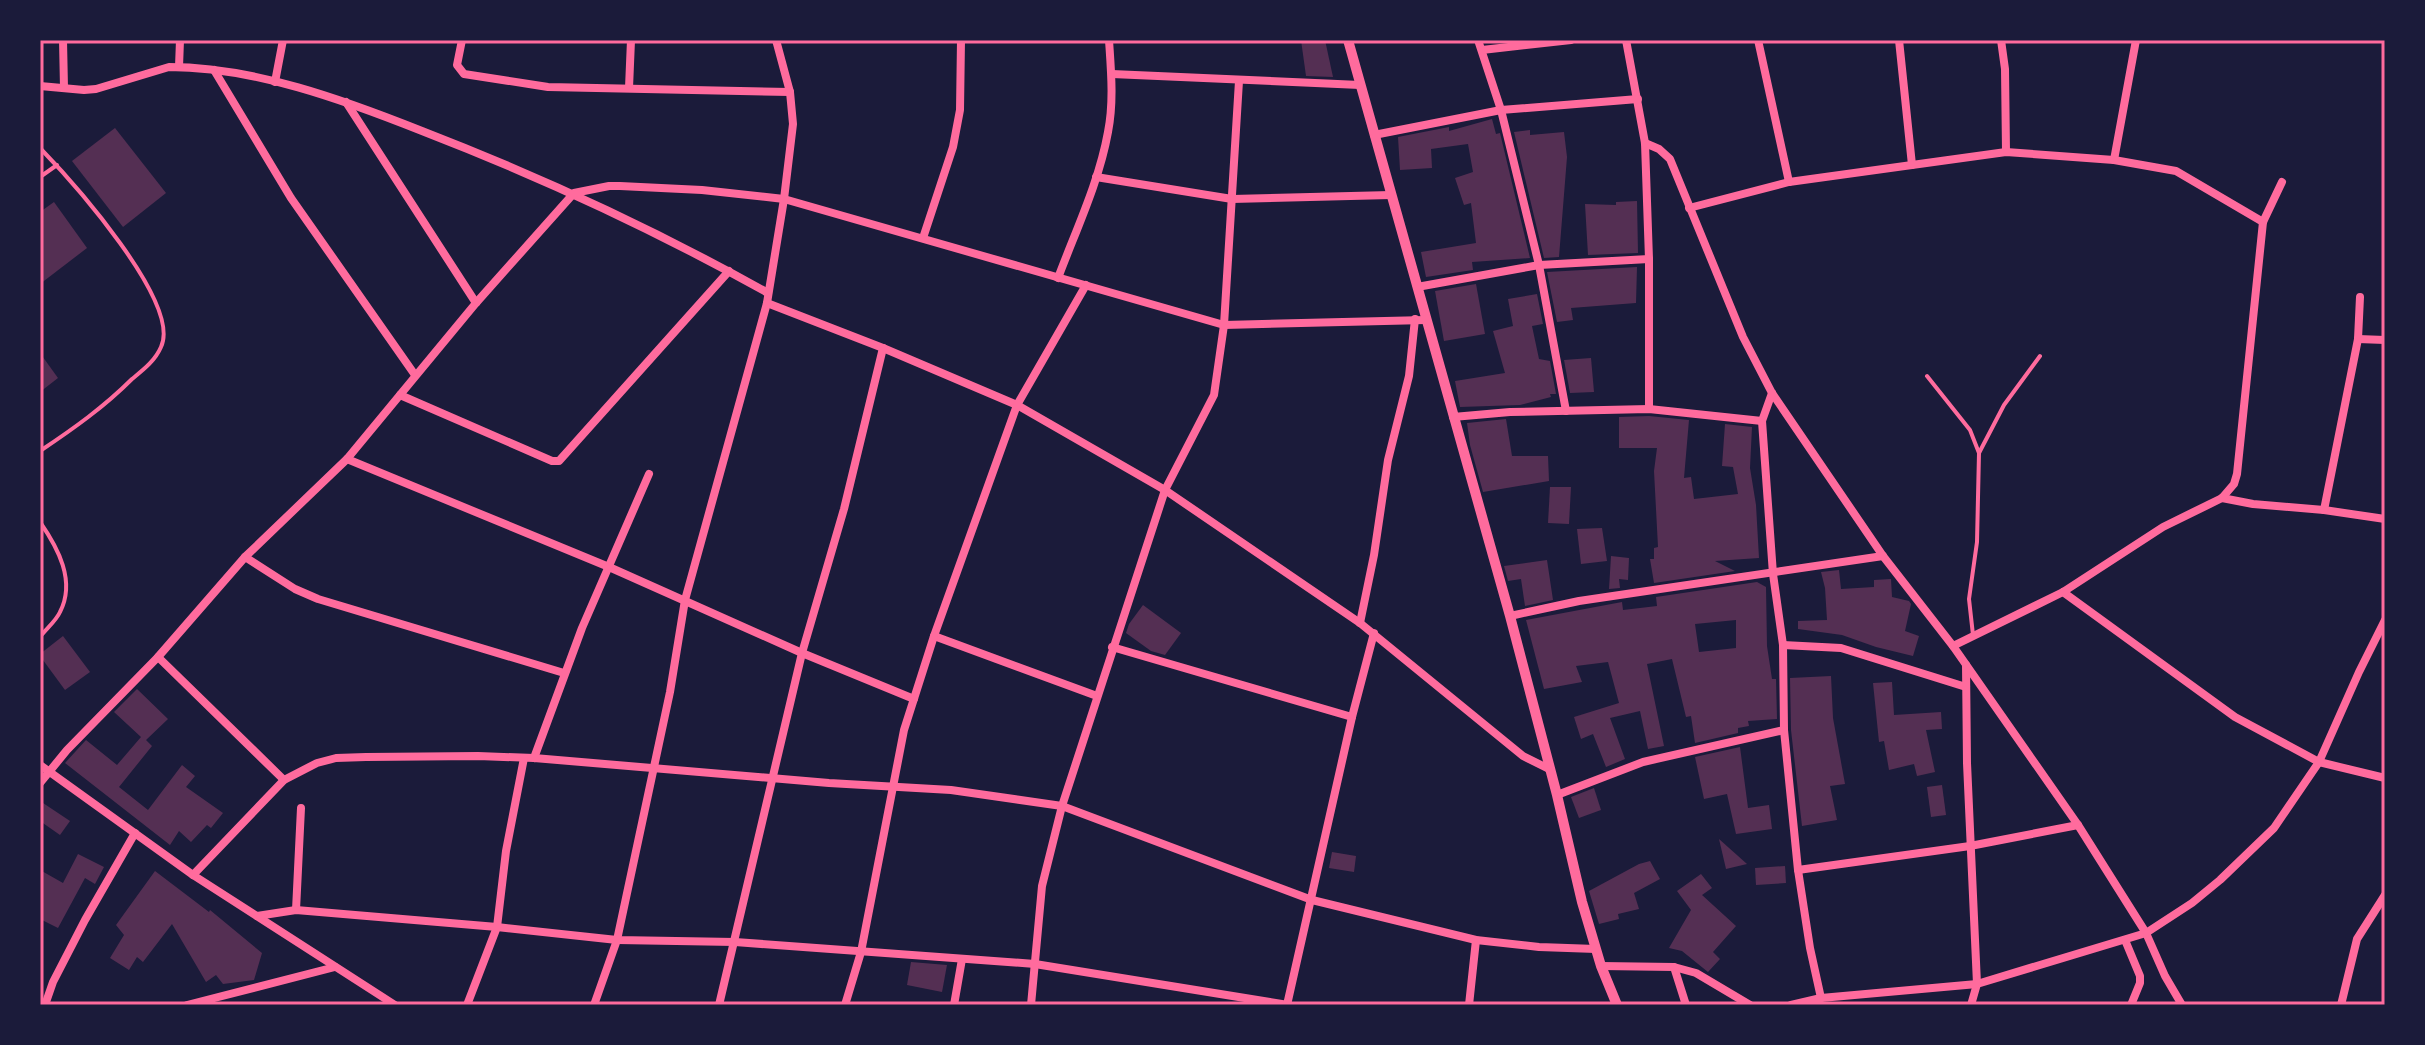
<svg xmlns="http://www.w3.org/2000/svg" width="2425" height="1045" viewBox="0 0 2425 1045" font-family="Spectral,serif">
	<style>
		.building { fill: #542f53; fill-rule: evenodd }
		.lines { fill: none; stroke-linecap: round; stroke-linejoin: round }
		.service { stroke: #ff6b9d; stroke-width: 4 }
		.minor { stroke: #ff6b9d; stroke-width: 8 }
		.tertiary { stroke: #ff6b9d; stroke-width: 10 }
		.neatline { fill: none; stroke: #ff6b9d; stroke-width: 3 }
	</style>
	<rect width="100%" height="100%" fill="#1b1b3a"/>
	<g class="building">
		<path d="M1301,40H1325L1333,77L1306,76Z"/>
		<path d="M1492,119L1496,134L1500,133L1530,258L1472,262L1473,270L1426,277L1421,252L1476,243L1471,203L1464,205L1455,178L1473,172L1468,144L1431,149L1432,168L1400,170L1398,137L1449,127V131Z"/>
		<path d="M115,128L166,193L123,227L72,161Z"/>
		<path d="M1530,130V135L1564,132L1567,157L1559,257L1544,258L1514,132Z"/>
		<path d="M1637,201L1638,253L1588,255L1585,204L1616,205V202Z"/>
		<path d="M54,202L87,248L40,284V212Z"/>
		<path d="M1637,267L1636,303L1571,308L1573,320L1557,322L1547,272Z"/>
		<path d="M1476,284L1485,334L1444,341L1435,291Z"/>
		<path d="M1537,294L1543,324L1532,326L1539,359L1550,361L1556,394H1550L1551,397L1520,405L1460,407L1455,381L1505,373L1493,331L1513,326L1508,299Z"/>
		<path d="M40,353L58,378L40,392Z"/>
		<path d="M1591,358L1594,392L1570,393L1564,360Z"/>
		<path d="M1649,416L1689,420L1684,478L1691,477L1694,499L1738,494L1733,467L1722,466L1725,424L1752,427L1750,468L1756,505L1759,558L1715,561L1735,571L1654,583L1650,559H1654V548L1658,547L1654,471L1657,448H1619V417Z"/>
		<path d="M1506,419L1512,456H1548L1549,481L1483,492L1470,445L1467,423Z"/>
		<path d="M1550,487H1571L1569,524L1548,523Z"/>
		<path d="M1602,528L1607,561L1581,564L1577,529Z"/>
		<path d="M1611,556L1629,558L1628,580L1619,579L1620,588L1609,589Z"/>
		<path d="M1547,560L1553,600L1525,606L1521,579L1508,581L1504,566Z"/>
		<path d="M1839,570L1841,589L1874,587V580L1891,579L1892,597L1909,601L1911,604L1905,631L1919,636L1913,656L1876,647L1842,635L1798,629V621L1827,620L1825,588L1821,572Z"/>
		<path d="M1757,582L1766,587L1767,646L1772,679H1776L1777,719L1748,721L1749,726L1738,728V733L1695,743L1691,716L1686,717L1672,659L1647,664L1664,746L1648,749L1640,711L1610,718L1625,759L1606,767L1593,734L1581,739L1574,717L1619,703L1608,662L1576,666L1582,682L1544,689L1526,620L1622,602L1623,610L1657,606L1656,597ZM1736,620V648L1699,652L1695,624Z"/>
		<path d="M1143,605L1181,633L1165,655L1151,651L1126,633L1129,624Z"/>
		<path d="M63,636L90,672L65,690L40,656V654Z"/>
		<path d="M1831,676L1833,718L1845,784L1830,786L1837,820L1802,826L1791,730L1790,678Z"/>
		<path d="M1892,682L1894,715L1941,712L1942,729L1926,730L1935,772L1917,776L1914,764L1889,770L1884,741L1879,742L1873,683Z"/>
		<path d="M137,689L168,719L146,740L152,746L119,787L148,810L182,765L195,776L186,787L223,813L211,828L207,825L191,842L179,831L170,845L65,763L86,740L117,765L141,737L114,712Z"/>
		<path d="M1740,747L1748,808L1769,805L1772,829L1736,834L1727,794L1704,799L1695,757Z"/>
		<path d="M1942,785L1946,815L1931,817L1927,787Z"/>
		<path d="M1594,788L1601,810L1579,818L1571,797Z"/>
		<path d="M40,801L70,821L60,835L40,821Z"/>
		<path d="M1719,839L1747,864L1726,869Z"/>
		<path d="M1332,852L1356,856L1354,872L1329,868Z"/>
		<path d="M78,854L104,867L95,884L85,878L58,928L40,919V870L63,883Z"/>
		<path d="M1650,861L1660,879L1634,893L1639,909L1618,914L1619,919L1599,924L1589,891L1639,864Z"/>
		<path d="M1785,866L1786,883L1756,885L1755,868Z"/>
		<path d="M155,871L209,912L210,910L262,953L254,980L223,984L216,975L206,982L172,924L143,962L137,957L129,970L110,958L124,935L116,925Z"/>
		<path d="M1701,874L1712,888L1702,895L1736,926L1713,952L1720,959L1708,972L1682,951L1669,948L1691,910L1677,891Z"/>
		<path d="M911,962L947,965L942,992L907,985Z"/>
	</g>
	<g class="lines">
		<g class="service">
			<path d="M40,148C71,180 182,303 161,347C155,361 143,370 132,379C104,407 73,429 40,451"/>
			<path d="M40,177L57,165"/>
			<path d="M1927,376L1970,430L1979,453L1977,542L1969,599L1973,635"/>
			<path d="M1979,453L2004,405L2040,356"/>
			<path d="M40,522C58,548 76,581 60,612C56,621 46,629 40,637"/>
		</g>
		<g class="minor">
			<path d="M63,40L64,88"/>
			<path d="M462,40L457,65L464,74L548,87L790,92"/>
			<path d="M1478,40L1501,110L1539,265L1566,411"/>
			<path d="M1626,40L1645,143L1649,259V409"/>
			<path d="M1758,40L1789,182"/>
			<path d="M1899,40L1912,165"/>
			<path d="M2001,40L2005,69L2006,152"/>
			<path d="M1482,50L1571,40"/>
			<path d="M179,67L180,40"/>
			<path d="M214,70L291,198L415,375"/>
			<path d="M1112,74L1360,85"/>
			<path d="M275,82L283,40"/>
			<path d="M40,86L84,90L96,89L169,67C254,67 344,100 422,131C541,177 657,231 768,293"/>
			<path d="M629,88L631,40"/>
			<path d="M346,102L476,303"/>
			<path d="M1374,135L1501,110L1638,99"/>
			<path d="M1645,143L1659,149L1670,159L1743,337L1772,393L1883,556L1953,646L2078,825L2146,933L2165,976L2182,1005"/>
			<path d="M2114,160L2136,40"/>
			<path d="M1096,177L1232,199L1391,195"/>
			<path d="M1689,208L1789,182L2006,152L2114,160L2176,171L2263,222"/>
			<path d="M923,238L953,147L960,110L961,40"/>
			<path d="M1058,278C1076,230 1099,182 1108,132C1114,102 1111,70 1109,40"/>
			<path d="M1417,287L1539,265L1649,259"/>
			<path d="M767,303L883,348L1017,405L1165,490L1360,623L1523,756L1549,769"/>
			<path d="M2358,339L2385,340"/>
			<path d="M1772,393L1762,421L1773,574L1783,645L1784,730L1798,870L1810,948L1821,998"/>
			<path d="M400,395L552,461H559L729,271"/>
			<path d="M1453,417L1510,412L1649,409L1762,421"/>
			<path d="M347,459L609,567L802,653L914,699"/>
			<path d="M2222,498L2253,504L2324,510L2385,519"/>
			<path d="M2324,510L2358,339L2360,297"/>
			<path d="M245,557L295,589L318,599L564,673"/>
			<path d="M2063,592L2235,717L2319,762L2385,778"/>
			<path d="M1510,616L1579,601L1883,556"/>
			<path d="M1360,623L1374,555L1388,460L1409,376L1415,319"/>
			<path d="M934,636L1097,696"/>
			<path d="M1783,645L1841,648L1966,687"/>
			<path d="M1953,646L2063,592L2163,527L2222,498L2234,484L2237,474L2263,222L2282,182"/>
			<path d="M1112,647L1352,717"/>
			<path d="M158,657L284,780"/>
			<path d="M1966,665L1967,763L1977,984L1971,1005"/>
			<path d="M534,758L582,628L649,474"/>
			<path d="M40,765L193,875L395,1005"/>
			<path d="M40,783L67,750L158,657L245,557L347,459L476,303L574,193L609,186H620L702,190L784,199L1224,325L1426,320"/>
			<path d="M1557,795L1643,762L1784,730"/>
			<path d="M1798,870L1970,846L2078,825"/>
			<path d="M193,875L284,780L317,763L336,758L366,757L478,756L534,758L829,783L951,790L1062,806L1312,900L1476,940L1539,947L1596,949"/>
			<path d="M296,910L301,808"/>
			<path d="M257,916L296,910L497,927L617,940L735,942L1035,964L1288,1005"/>
			<path d="M2125,940L2140,976V983L2131,1005"/>
			<path d="M1601,966L1674,967L1696,973L1750,1005"/>
			<path d="M1674,967L1686,1005"/>
			<path d="M45,1005L53,982L85,920L135,833"/>
			<path d="M187,1005L335,967"/>
			<path d="M467,1005L497,927L506,851L524,758"/>
			<path d="M594,1005L617,940L670,692L685,600L767,303L784,199L793,124L790,92L776,40"/>
			<path d="M719,1005L802,653L844,509L883,348"/>
			<path d="M845,1005L861,952L904,730L934,636L1017,405L1086,285"/>
			<path d="M954,1005L962,959"/>
			<path d="M1031,1005L1042,886L1062,806L1165,490L1214,395L1224,325L1239,81"/>
			<path d="M1287,1005L1352,717L1374,633"/>
			<path d="M1469,1005L1476,940"/>
			<path d="M1791,1005L1821,998L1977,984L2146,933L2192,903L2220,880L2274,828L2319,762L2359,672L2385,620"/>
			<path d="M2341,1005L2357,939L2385,895"/>
		</g>
		<path class="tertiary" d="M1348,40L1510,616L1557,795L1582,902L1601,966L1617,1005"/>
	</g>
	<rect width="2425" height="1045" fill="none" stroke="#1b1b3a" stroke-width="84"/>
	<rect x="42" y="42" width="2341" height="961" class="neatline"/>
</svg>
